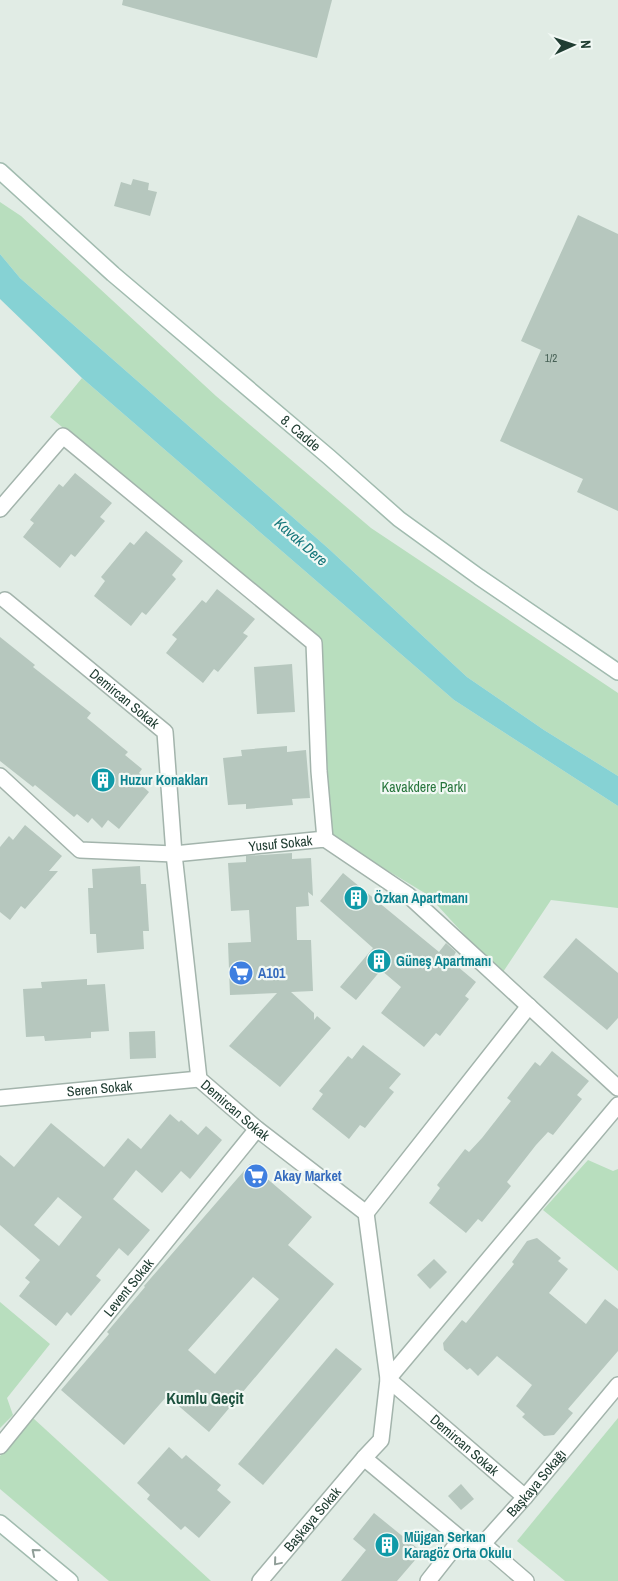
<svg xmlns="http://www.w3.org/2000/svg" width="618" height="1581" viewBox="0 0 618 1581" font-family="'Archivo Narrow',sans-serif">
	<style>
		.green { fill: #b8debe }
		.water { fill: #86d2d4 }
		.building { fill: #b6c7be; fill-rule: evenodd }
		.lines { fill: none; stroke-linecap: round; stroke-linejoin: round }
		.street-casing { stroke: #a3b4ac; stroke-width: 18 }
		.secondary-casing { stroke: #a1bbaf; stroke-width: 18 }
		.street { stroke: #fff; stroke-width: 15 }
		.secondary { stroke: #fff; stroke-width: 15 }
		.oneway { stroke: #909e98 }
		.labels { text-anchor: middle; stroke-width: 4.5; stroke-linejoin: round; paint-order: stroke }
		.number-label { font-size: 11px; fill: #466055 }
		.street-label { font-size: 14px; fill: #203d32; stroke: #f1f8f4 }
		.culture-label { font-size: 14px; font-weight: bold; fill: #0d838f; stroke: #f1f8f4; text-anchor: start }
		.park-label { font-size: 14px; fill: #28763d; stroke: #f1f8f4 }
		.shop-label { font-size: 14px; font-weight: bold; fill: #366cbe; stroke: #f1f8f4; text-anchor: start }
		.water-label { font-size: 15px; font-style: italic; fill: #18787c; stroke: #f1f8f4 }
		.quarter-label { font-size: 16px; font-weight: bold; fill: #1b503d; stroke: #f1f8f4 }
	</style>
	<rect width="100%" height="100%" fill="#e1ece5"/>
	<g class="green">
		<path d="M0,202L21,216L216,396L371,528L618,693V776L544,730L467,677L329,549L20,278L0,254Z"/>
		<path d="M82,378L454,700L618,806V908L551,900L501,975L428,895L332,837L319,640L50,417Z"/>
		<path d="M588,1160L613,1171L618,1169V1271L543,1210Z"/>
		<path d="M0,1302L50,1344L7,1398L13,1415L0,1428Z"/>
		<path d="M33,1418L211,1581H109L0,1489V1456Z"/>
		<path d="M618,1418V1581H565L517,1541Z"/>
	</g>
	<path class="water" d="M0,254L20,278L329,549L467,677L544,730L618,776V806L454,700L82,378L0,299Z"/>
	<g class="building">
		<path d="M123,0H332L317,58L122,5Z"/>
		<path d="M133,179L149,183L148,190L157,192L150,216L114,206L121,182L131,185Z"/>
		<path d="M578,215L618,234V511L577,492L583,479L500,441L541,350L521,341Z"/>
		<path d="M75,473L112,503L100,517L105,521L75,557L71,554L60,568L23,537L34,523L30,520L59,484L63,487Z"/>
		<path d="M146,531L183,561L172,575L176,579L146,615L142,612L131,626L94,596L105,581L101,577L130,542L134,545Z"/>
		<path d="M217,589L255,619L243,633L248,636L218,672L214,669L203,683L166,653L177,639L172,635L202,600L206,603Z"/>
		<path d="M0,637L35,665L33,667L91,713L87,718L128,752L125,755L142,769L139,773L144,777L139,783L149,792L119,829L108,820L102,828L92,818L88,823L77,814L74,817L35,785L33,787L0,761Z"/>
		<path d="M292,664L295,712L257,714L254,667Z"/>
		<path d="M287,746V752L306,750L310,798L292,799L293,805L246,809V804L228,805L223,758L242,756L241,750Z"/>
		<path d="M25,825L62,856L49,871H58L25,909L21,906L10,920L0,912V847L9,836L13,840Z"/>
		<path d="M292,853V859L311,858L313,896L308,892L309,906L296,907L297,940H311L313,991L291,992L314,1013V1020L317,1016L331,1028L280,1087L229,1046L277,993L230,995L228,943L251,942L249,910L231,911L228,863L246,862V856Z"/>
		<path d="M140,866L141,884H146L149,931H143L144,949L97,953L96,934H90L88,888H93L92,869Z"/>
		<path d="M343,873L439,952L446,943L456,952L451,961L476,982L465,996L469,999L440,1036L436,1033L424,1047L381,1013L401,987L381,970L356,1000L340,987L373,948L320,901Z"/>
		<path d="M576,938L618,973V1018L607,1030L543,977Z"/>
		<path d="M87,979V985L105,984L109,1031L91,1032V1038L45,1041L44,1036L26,1037L23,989L42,988L41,982Z"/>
		<path d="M155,1031L156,1058L130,1059L129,1032Z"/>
		<path d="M363,1045L401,1074L389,1088L394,1092L377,1113L365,1128L360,1125L349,1139L312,1109L323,1094L319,1091L348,1056L352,1059Z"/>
		<path d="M552,1051L589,1081L577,1095L582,1099L553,1135L548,1132L536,1145L507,1182L511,1186L482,1222L478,1219L466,1233L429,1203L440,1188L437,1185L465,1149L469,1152L482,1138L511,1101L507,1098L535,1062L540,1066Z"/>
		<path d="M170,1114L179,1122L181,1120L198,1135L206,1126L222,1140L190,1179L181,1171L162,1193L136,1170L113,1199L150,1230L128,1256L119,1248L96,1276L101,1280L71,1316L67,1312L56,1326L19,1296L30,1282L25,1278L40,1260L0,1225V1155L14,1167L51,1123L104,1167L128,1138L141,1149ZM58,1197L82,1217L59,1246L34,1225Z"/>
		<path d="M250,1164L312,1217L288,1245L334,1284L209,1432L167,1396L124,1445L61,1390L109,1334L107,1332L145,1287L144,1286ZM253,1277L279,1299L215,1374L188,1350Z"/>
		<path d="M537,1238L561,1258L558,1261L568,1269L549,1293L586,1324L605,1299L618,1309V1351L568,1409L573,1413L554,1435L544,1436L522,1417L525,1414L516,1406L532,1385L497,1356L478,1376L470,1368L467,1370L444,1350L443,1343L462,1320L466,1323L514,1264L512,1262L527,1241Z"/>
		<path d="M434,1259L447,1272L430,1289L417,1275Z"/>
		<path d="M336,1348L362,1369L263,1485L238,1464Z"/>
		<path d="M169,1447L182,1459L186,1455L221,1485L217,1490L231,1502L199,1538L185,1526L181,1530L147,1499L150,1495L137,1483Z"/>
		<path d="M461,1484L474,1499L461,1510L448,1496Z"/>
		<path d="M374,1513L422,1552L397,1581H341L366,1550L353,1539Z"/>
	</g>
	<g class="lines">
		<defs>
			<g id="street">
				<path d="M0,509L63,436L314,643L319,771L325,839"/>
				<path id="s1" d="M5,600L165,732L174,854L199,1079L257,1129L366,1213L388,1379L525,1497"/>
				<path id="s2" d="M0,776L80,850L174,854L325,839L408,895L618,1088"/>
				<path id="s3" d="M0,1098L199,1079"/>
				<path d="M366,1213L529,1006"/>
				<path id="s4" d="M0,1446L257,1129"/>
				<path id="s5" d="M364,1458L461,1539L483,1544L525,1497L618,1385"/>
				<path d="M483,1544L526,1581"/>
				<path id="s6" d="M260,1581L364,1458L381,1440L388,1379L618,1105"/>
				<path d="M428,1581L461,1539"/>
			</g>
			<g id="secondary">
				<path id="s7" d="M0,171L113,274L329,457L399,519L479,577L618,672"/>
				<path d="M0,1523L70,1581"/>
			</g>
		</defs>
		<use href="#street" class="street-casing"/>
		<use href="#secondary" class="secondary-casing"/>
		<use href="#street" class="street"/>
		<use href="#secondary" class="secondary"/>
	</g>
	<defs><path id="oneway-chevron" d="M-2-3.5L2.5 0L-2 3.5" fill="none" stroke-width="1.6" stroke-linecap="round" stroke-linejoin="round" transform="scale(1.25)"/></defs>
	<g class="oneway">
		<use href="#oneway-chevron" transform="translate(35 1552) rotate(-140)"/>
		<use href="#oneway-chevron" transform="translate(277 1562) rotate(130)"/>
	</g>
	<defs>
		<symbol id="building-disc" viewBox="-11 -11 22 22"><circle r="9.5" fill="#0f9aa8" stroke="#f1f8f4"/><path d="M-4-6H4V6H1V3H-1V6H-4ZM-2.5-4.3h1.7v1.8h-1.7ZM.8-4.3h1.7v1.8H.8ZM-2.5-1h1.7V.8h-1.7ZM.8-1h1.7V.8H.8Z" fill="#fff"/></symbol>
		<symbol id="supermarket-disc" viewBox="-11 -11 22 22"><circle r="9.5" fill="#3f7fe0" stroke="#f1f8f4"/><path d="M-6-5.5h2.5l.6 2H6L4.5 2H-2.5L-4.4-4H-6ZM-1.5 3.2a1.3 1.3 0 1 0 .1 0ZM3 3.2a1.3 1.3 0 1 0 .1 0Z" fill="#fff"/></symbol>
	</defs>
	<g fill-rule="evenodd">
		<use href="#building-disc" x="89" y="766" width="28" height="28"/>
		<use href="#building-disc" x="342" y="884" width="28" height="28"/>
		<use href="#building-disc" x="365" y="947" width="28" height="28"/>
		<use href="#supermarket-disc" x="227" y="959" width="28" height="28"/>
		<use href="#supermarket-disc" x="242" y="1162" width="28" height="28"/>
		<use href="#building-disc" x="373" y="1531" width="28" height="28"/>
	</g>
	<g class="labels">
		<g class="number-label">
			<text x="551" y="362">1/2</text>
		</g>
		<g class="street-label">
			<text dy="5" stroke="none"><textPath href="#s7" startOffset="399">8. Cadde</textPath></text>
			<text dy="5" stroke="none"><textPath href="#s1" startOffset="155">Demircan Sokak</textPath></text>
			<text dy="5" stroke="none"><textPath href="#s2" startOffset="310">Yusuf Sokak</textPath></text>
			<text dy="5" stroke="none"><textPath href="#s3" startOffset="100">Seren Sokak</textPath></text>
			<text dy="5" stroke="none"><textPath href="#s1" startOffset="604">Demircan Sokak</textPath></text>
			<text dy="5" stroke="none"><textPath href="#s4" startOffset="204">Levent Sokak</textPath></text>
			<text dy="5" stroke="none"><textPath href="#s1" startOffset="1039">Demircan Sokak</textPath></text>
			<text dy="5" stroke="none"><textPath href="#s5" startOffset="230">Başkaya Sokağı</textPath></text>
			<text dy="5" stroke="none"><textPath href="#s6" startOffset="81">Başkaya Sokak</textPath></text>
		</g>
		<g class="culture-label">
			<text x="120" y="785">Huzur Konakları</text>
			<text x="374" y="903">Özkan Apartmanı</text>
			<text x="396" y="966">Güneş Apartmanı</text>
			<text x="404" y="1542">Müjgan Serkan<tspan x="404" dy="16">Karagöz Orta Okulu</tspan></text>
		</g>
		<g class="park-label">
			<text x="424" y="792">Kavakdere Parkı</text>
		</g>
		<g class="shop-label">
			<text x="258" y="978">A101</text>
			<text x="274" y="1181">Akay Market</text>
		</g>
		<g class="water-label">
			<text transform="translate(301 542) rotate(41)" y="5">Kavak Dere</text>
		</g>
		<g class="quarter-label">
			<text x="205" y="1404">Kumlu Geçit</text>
		</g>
	</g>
	<g transform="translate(573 45) rotate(87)" stroke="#f1f8f4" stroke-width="4" paint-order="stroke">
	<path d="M0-4L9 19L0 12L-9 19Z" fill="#203d32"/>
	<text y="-8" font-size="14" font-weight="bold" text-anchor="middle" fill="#203d32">N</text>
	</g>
</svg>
